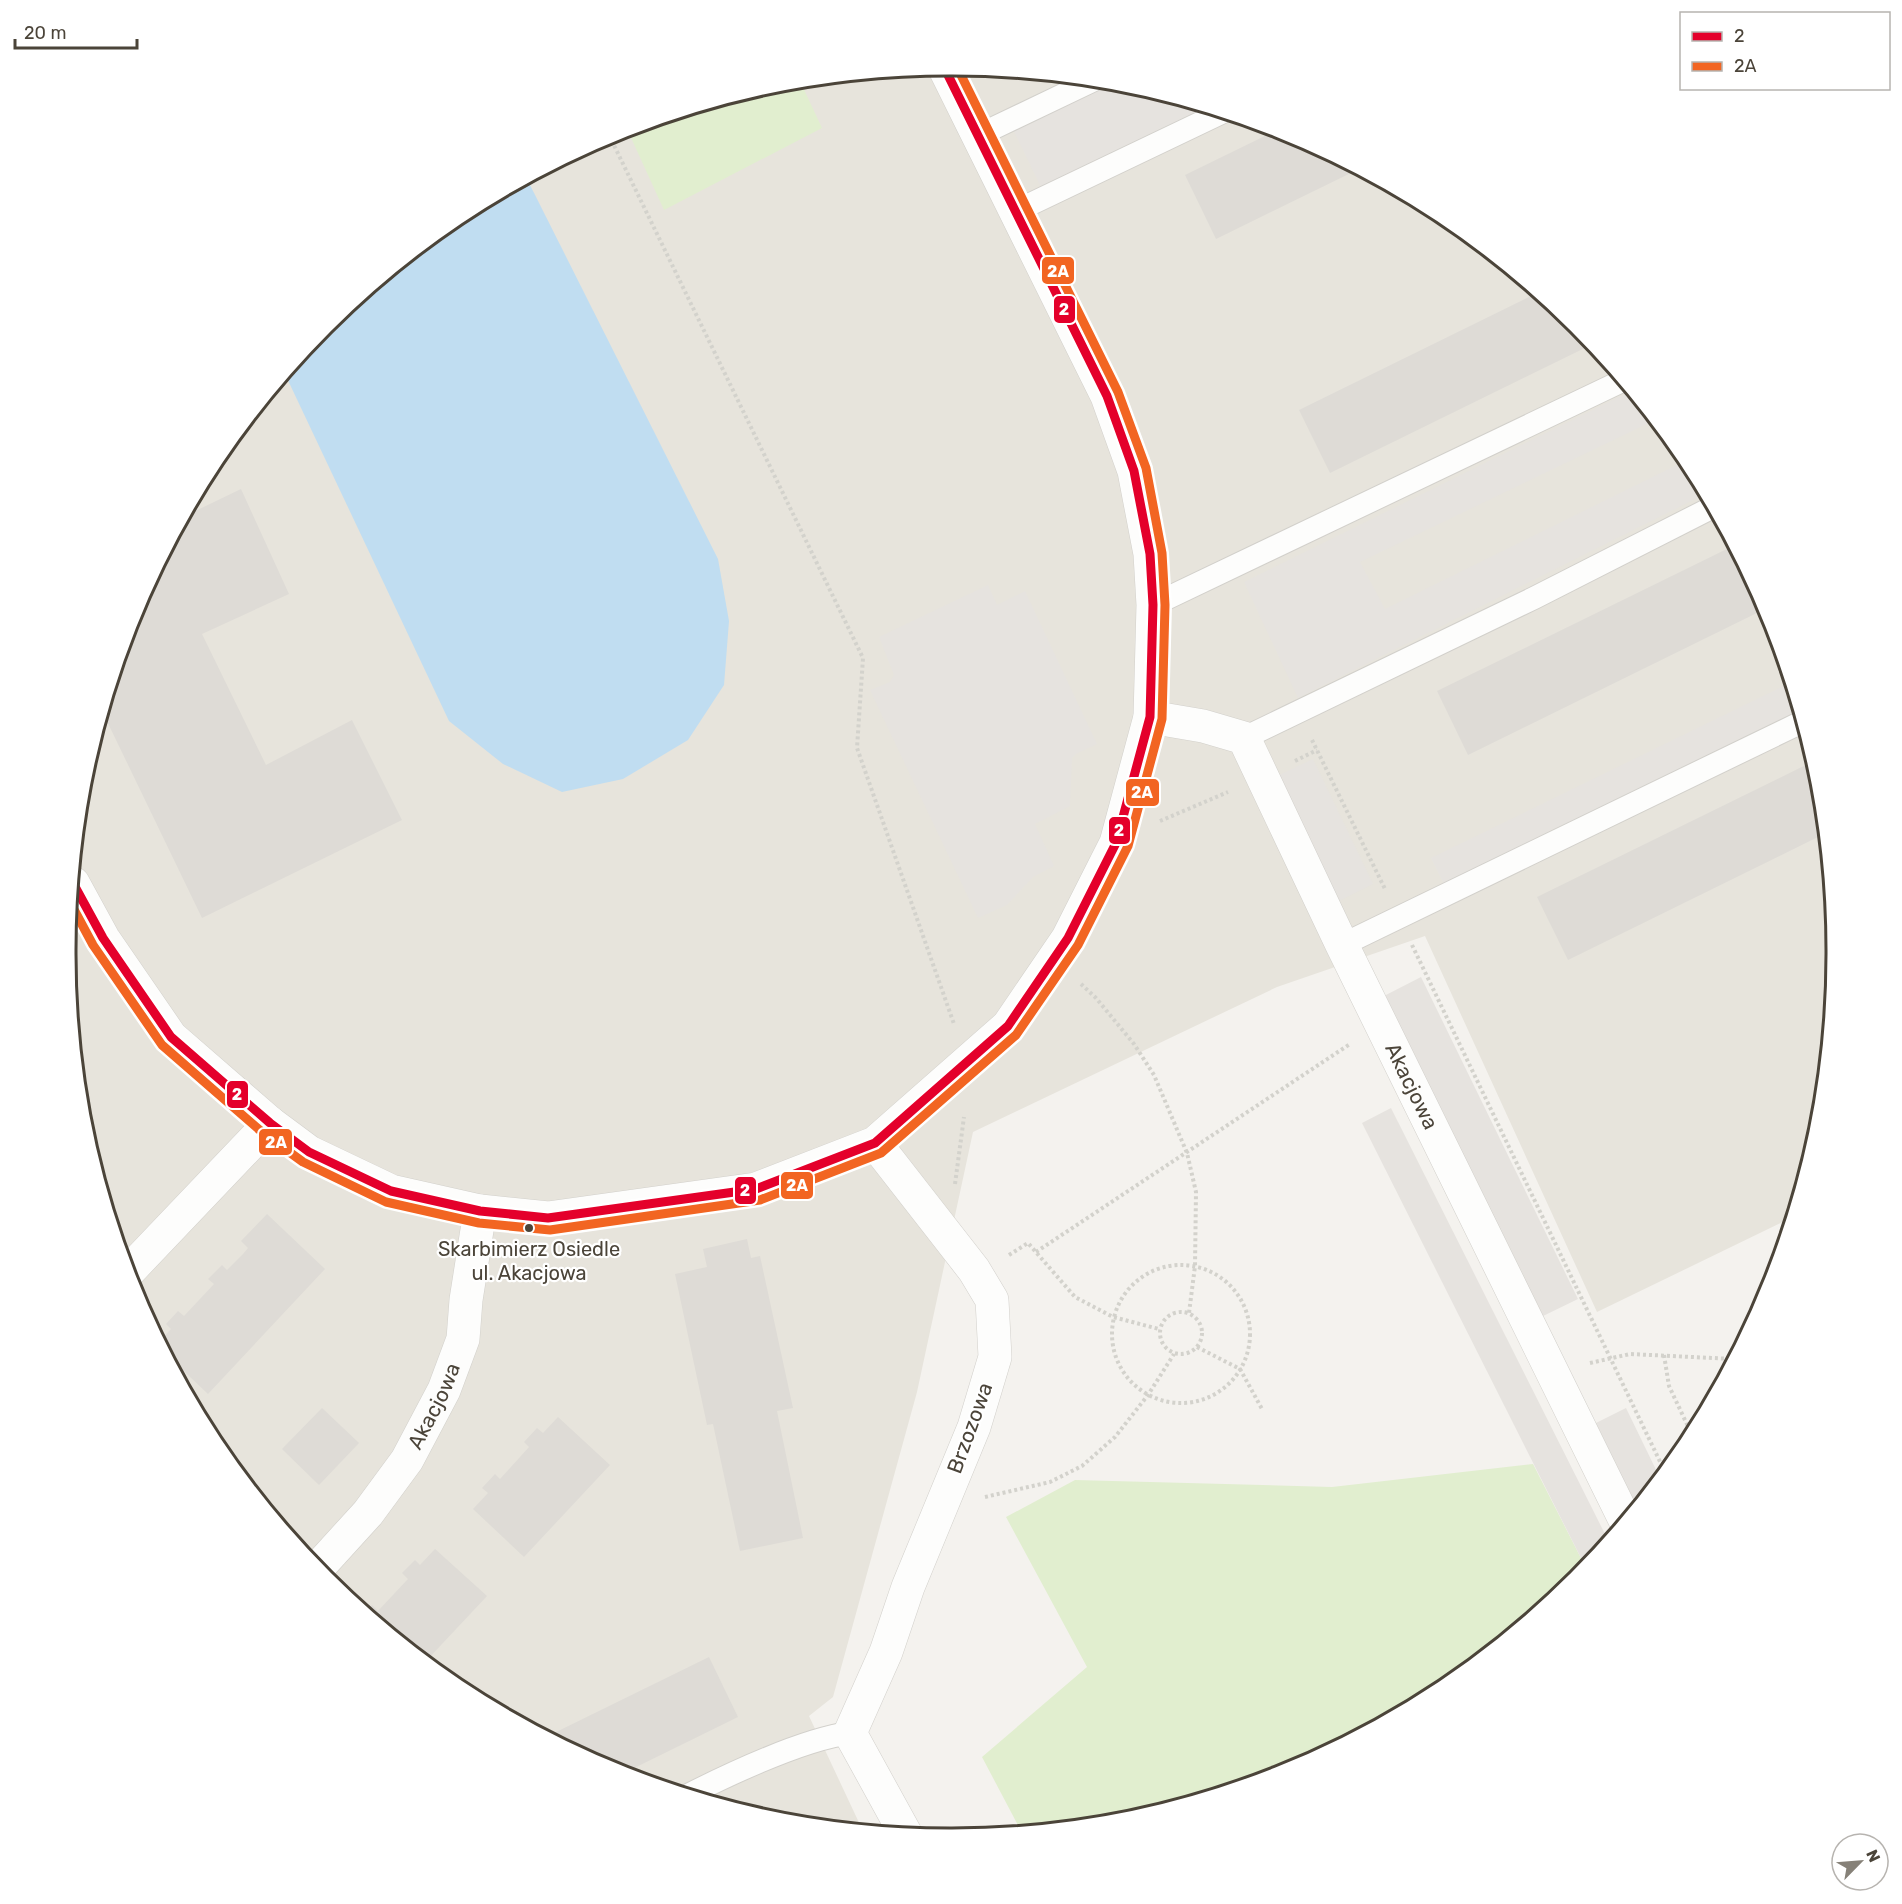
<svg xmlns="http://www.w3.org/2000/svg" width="1902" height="1904" viewBox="0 0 1902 1904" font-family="Rubik,sans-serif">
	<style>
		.residential { fill: #e7e4dc }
		.green { fill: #e1eecf }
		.parking { fill: #e6e3df }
		.water { fill: #c0ddf1 }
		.building { fill: #dedbd6 }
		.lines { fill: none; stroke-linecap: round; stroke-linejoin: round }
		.service-casing { stroke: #d2d0cb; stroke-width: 24 }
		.minor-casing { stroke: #d2d0cb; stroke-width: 34 }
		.path { stroke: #d3d2cc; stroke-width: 4; stroke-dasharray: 3 3; stroke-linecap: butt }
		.service { stroke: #fdfdfc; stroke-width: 22 }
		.minor { stroke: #fdfdfc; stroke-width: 33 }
		.bus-1-casing { stroke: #fff; stroke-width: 14 }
		.bus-2-casing { stroke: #fff; stroke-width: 14 }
		.bus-1 { stroke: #e4002b; stroke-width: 9 }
		.bus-2 { stroke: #f26522; stroke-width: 9 }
		.bus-dot { fill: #4b4439; stroke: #fff; stroke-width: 2 }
		.labels { text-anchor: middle; stroke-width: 4.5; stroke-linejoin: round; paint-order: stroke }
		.bus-label { font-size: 20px; fill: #4b4439; stroke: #fff }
		.street-label { font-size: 21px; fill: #4b4439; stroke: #fff }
		.rim { fill: none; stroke: #4b4439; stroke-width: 3 }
		.line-badge { stroke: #fff; stroke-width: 2 }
		.badge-label { font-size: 16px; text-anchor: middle; font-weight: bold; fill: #fff }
	</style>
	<rect width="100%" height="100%" fill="#f4f2ee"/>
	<path class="residential" d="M951,66L1123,83L1289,133L1442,215L1577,325L1687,459L1768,612L1819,778L1836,951L1819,1125L1791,1218L1597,1312L1425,936L1277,987L973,1132L917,1392L833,1697L809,1716L862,1829L779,1821L613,1771L460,1689L325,1579L215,1445L134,1292L83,1126L66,953L83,779L133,613L215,460L325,325L459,215L612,134L778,83Z"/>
	<g class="green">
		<path d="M800,81L822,128L664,210L627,129L778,83Z"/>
		<path d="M1533,1464L1586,1568L1577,1579L1443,1689L1290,1770L1124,1821L1021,1831L982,1757L1087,1667L1006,1517L1075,1480L1332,1487Z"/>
	</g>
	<g class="parking">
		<path d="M1096,80L1123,83L1212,110L1043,191L1009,121Z"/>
		<path d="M1631,391L1655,420L1360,562L1385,609L1687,460L1705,494L1298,698L1244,582Z"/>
		<path d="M988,585L997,605L1025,591L1097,744L1076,754L1072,758L1070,806L1035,824L1054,866L1033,877L1007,905L978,918L870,690L890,682L894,675L879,637Z"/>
		<path d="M1790,683L1799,712L1445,886L1431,858Z"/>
		<path d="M1313,759L1373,884L1337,902L1277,776Z"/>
		<path d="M1421,977L1578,1299L1541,1317L1384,996Z"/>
		<path d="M1391,1108L1608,1540L1586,1568L1362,1123Z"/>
		<path d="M1626,1408L1660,1478L1634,1509L1592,1425Z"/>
	</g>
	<path class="water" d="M527,179L718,559L729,621L724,685L688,740L623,779L562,792L503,764L449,721L285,374L325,325L459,215Z"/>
	<g class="building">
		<path d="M1277,130L1357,170L1216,239L1185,175Z"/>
		<path d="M1537,293L1577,325L1593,344L1330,473L1299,410Z"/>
		<path d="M241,489L289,594L202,634L266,765L352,720L402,820L202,918L103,713L133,613L185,516Z"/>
		<path d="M1733,546L1767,608L1468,755L1437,691Z"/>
		<path d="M1814,761L1819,778L1824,834L1568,960L1537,897Z"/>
		<path d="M267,1214L325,1269L208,1394L168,1356L160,1341L171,1329L166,1324L178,1311L184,1316L214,1284L208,1279L222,1265L227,1270L243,1254L248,1248L241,1241Z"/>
		<path d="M747,1239L751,1258L760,1256L793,1408L777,1411L803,1538L740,1551L713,1424L707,1425L675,1274L707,1267L703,1249Z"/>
		<path d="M322,1408L359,1443L319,1485L282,1449Z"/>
		<path d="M558,1417L610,1465L524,1557L473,1509L488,1493L482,1488L495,1474L500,1479L529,1447L524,1442L537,1428L543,1433Z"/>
		<path d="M435,1549L487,1596L426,1661L366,1612L372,1605L378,1611L408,1579L402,1573L415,1560L420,1565Z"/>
		<path d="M709,1657L738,1717L622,1774L548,1736Z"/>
	</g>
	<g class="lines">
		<defs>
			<g id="service">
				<path d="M977,136L1094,80"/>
				<path d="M1014,212L1221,113"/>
				<path d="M1153,605L1622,381"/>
				<path d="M1244,738L1534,598L1713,507"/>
				<path d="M1342,945L1802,722"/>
				<path d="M690,1794C732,1773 805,1739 850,1733"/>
			</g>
			<g id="minor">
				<path id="s1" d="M1150,717L1203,726L1244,738L1342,945L1625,1520"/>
				<path d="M73,883L103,938L171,1037L270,1123L309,1152L391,1191L480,1211L548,1218L756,1189L875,1143L1008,1026L1068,938L1116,843L1150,717L1153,605L1150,554L1134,471L1107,396L944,67"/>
				<path d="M875,1143L974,1270L992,1300L995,1357L974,1427L908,1587L886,1652L850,1733L905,1833"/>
				<path d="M128,1272L270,1123"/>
				<path id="s2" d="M317,1569L368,1513L407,1460L444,1390L463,1339L466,1300L480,1211"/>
			</g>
		</defs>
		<use href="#service" class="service-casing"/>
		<use href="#minor" class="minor-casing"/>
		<g class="path">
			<path d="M609,135L863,658L857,748L954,1024"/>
			<path d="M1312,740L1385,889"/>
			<path d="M1295,761L1317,750"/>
			<path d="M1160,821L1228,792"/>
			<path d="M1412,945L1665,1472"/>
			<path d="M1081,984L1096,998L1134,1044L1154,1075L1187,1153L1196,1192L1195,1266L1189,1313"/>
			<path d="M955,1184L964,1117"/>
			<path d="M1036,1252L1350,1044"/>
			<path d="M1009,1255L1028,1243L1075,1297L1113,1317L1159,1329"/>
			<circle cx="1181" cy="1334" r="69"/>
			<circle cx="1181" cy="1333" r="21"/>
			<path d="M1197,1347L1240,1369L1262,1409"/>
			<path d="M1664,1355L1669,1386L1692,1435"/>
			<path d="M1590,1363L1630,1354L1733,1359"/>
			<path d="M985,1497L1050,1482L1082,1466L1115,1437L1148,1395L1174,1354"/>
		</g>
		<use href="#service" class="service"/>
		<use href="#minor" class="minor"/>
		<defs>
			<path id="bus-1" d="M73,883L103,938L171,1037L270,1123L309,1152L391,1191L480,1211L548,1218L756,1189L875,1143L1008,1026L1068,938L1116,843L1150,717L1153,605L1150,554L1134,471L1107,396L944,67"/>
			<path id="bus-2" d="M71,904L93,945L162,1045L263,1133L303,1162L386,1202L479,1223L550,1230L760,1200L881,1153L1016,1035L1078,945L1128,846L1162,719L1165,605L1162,553L1146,468L1118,392L957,67"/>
		</defs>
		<use href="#bus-1" class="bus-1-casing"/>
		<use href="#bus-2" class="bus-2-casing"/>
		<use href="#bus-1" class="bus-1"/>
		<use href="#bus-2" class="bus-2"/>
	</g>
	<circle class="bus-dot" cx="529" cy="1228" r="5"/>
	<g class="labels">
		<g class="bus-label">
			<text x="529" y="1256">Skarbimierz Osiedle<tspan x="529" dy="24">ul. Akacjowa</tspan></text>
		</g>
		<g class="street-label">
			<text dy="7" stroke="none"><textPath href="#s1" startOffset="483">Akacjowa</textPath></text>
			<text dy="7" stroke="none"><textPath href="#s2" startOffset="202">Akacjowa</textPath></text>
			<text transform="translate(970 1428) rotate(-70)" y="7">Brzozowa</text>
		</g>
	</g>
	<path d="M0 0H1902V1904H0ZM950 76H952A874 874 0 0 1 1826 950V954A874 874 0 0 1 952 1828H950A874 874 0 0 1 76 954V950A874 874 0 0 1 950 76Z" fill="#fff" fill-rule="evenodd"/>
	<path class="rim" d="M950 76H952A874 874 0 0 1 1826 950V954A874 874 0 0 1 952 1828H950A874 874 0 0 1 76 954V950A874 874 0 0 1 950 76Z"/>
	<g class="line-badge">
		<rect x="1041" y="256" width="34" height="29" rx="6" fill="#f26522"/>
		<rect x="1053" y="295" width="23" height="29" rx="6" fill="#e4002b"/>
		<rect x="1125" y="778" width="35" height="29" rx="6" fill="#f26522"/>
		<rect x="1108" y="816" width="23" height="29" rx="6" fill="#e4002b"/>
		<rect x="226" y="1080" width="23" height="29" rx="6" fill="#e4002b"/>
		<rect x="258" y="1128" width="35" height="28" rx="6" fill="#f26522"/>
		<rect x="780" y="1171" width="34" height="29" rx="6" fill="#f26522"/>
		<rect x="734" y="1176" width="23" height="29" rx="6" fill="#e4002b"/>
	</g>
	<g class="badge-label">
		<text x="1058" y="277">2A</text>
		<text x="1064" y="315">2</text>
		<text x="1142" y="798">2A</text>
		<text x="1119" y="836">2</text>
		<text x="237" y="1100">2</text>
		<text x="276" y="1148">2A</text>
		<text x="797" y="1191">2A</text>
		<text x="745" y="1196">2</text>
	</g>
	<rect x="1680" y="12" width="210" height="78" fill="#ffffff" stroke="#b7b4b0" stroke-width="1.5"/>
	<rect x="1692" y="32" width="30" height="9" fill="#e4002b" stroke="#b7b4b0" stroke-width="1.5"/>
	<text x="1734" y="42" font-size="18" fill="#4b4439">2</text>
	<rect x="1692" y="62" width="30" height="9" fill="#f26522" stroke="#b7b4b0" stroke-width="1.5"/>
	<text x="1734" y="72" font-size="18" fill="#4b4439">2A</text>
	<g transform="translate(1860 1862) rotate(65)"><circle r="28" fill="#ffffff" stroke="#b7b4b0" stroke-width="1.5"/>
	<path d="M0-4.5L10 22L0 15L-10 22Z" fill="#868178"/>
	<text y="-9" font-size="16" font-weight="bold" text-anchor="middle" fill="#4b4439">N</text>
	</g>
	<path d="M15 39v9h122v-9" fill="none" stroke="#4b4439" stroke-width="3"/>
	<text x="24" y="39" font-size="18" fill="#4b4439" stroke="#ffffff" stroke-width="4.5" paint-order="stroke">20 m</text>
</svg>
